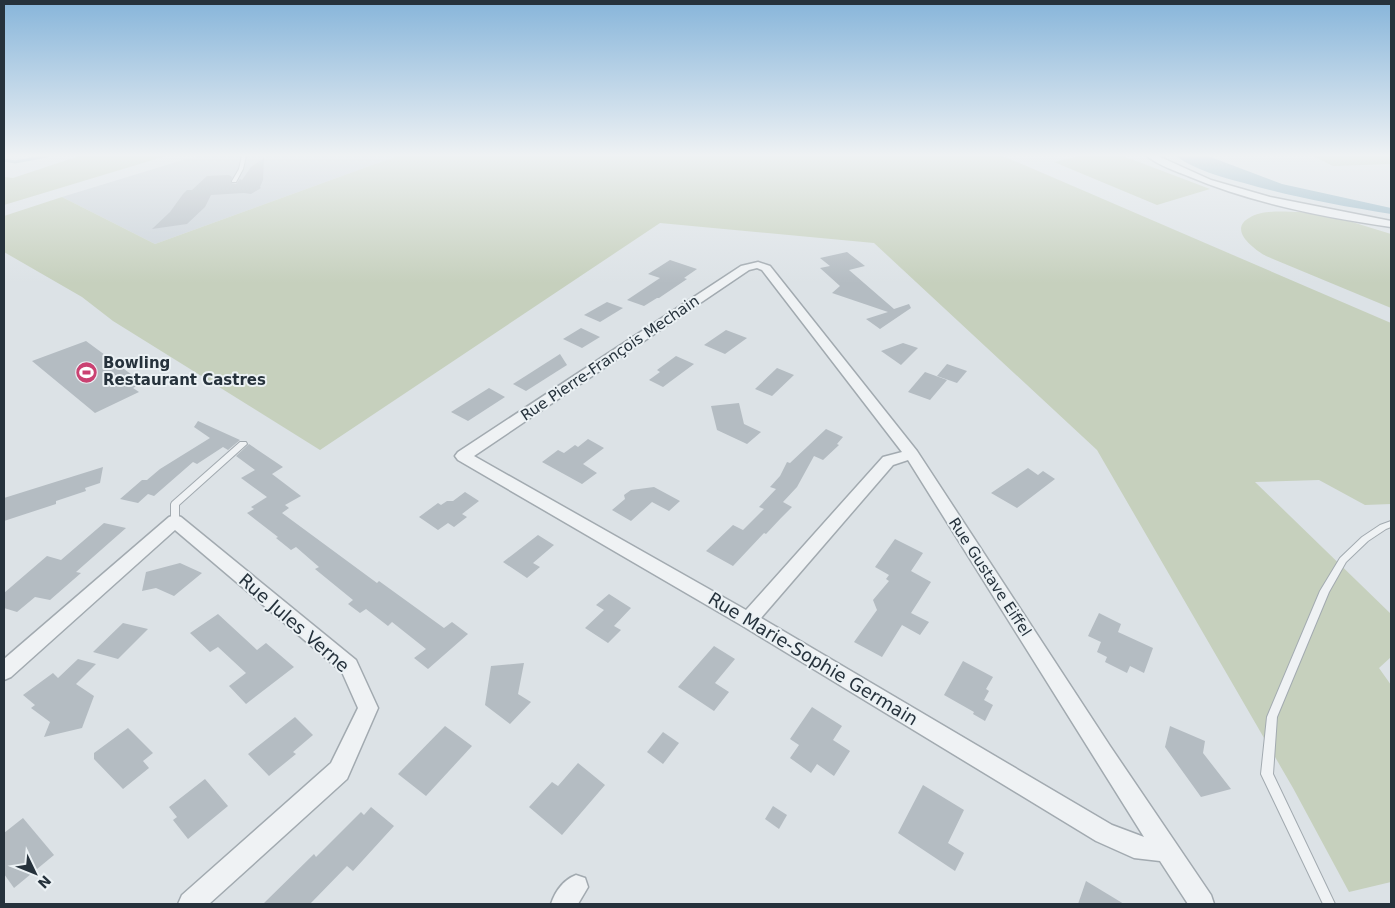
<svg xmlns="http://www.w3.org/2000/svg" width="1395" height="908" viewBox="0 0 1395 908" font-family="'DejaVu Sans',sans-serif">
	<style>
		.built { fill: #cad2d8 }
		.green { fill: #c6d0bd }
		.water { fill: #97b7c6 }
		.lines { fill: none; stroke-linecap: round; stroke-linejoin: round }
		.stream { stroke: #97b7c6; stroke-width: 3 }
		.building { fill: #b4bcc2 }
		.service-casing { stroke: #a2aab0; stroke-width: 2 }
		.minor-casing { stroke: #a2aab0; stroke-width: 3 }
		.service { fill: #eff2f4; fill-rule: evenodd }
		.minor { fill: #eff2f4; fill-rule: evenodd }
		.labels { text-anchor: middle; stroke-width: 4; stroke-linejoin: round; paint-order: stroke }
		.street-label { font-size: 15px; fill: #26323c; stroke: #ebf1f4 }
		.poi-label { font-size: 15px; font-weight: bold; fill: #26323c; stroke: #ebf1f4; text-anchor: start }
		.near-street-label { font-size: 18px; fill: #26323c; stroke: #ebf1f4 }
	</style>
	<rect width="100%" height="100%" fill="#dce2e6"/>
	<path class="built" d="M196,156H397L155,244L62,197Z"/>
	<g class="green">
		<path d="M79,156H166L4,205V177L13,178Z"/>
		<path d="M397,156H1003L1391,323V504L1365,505L1319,480L1255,482L1391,614V657L1379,668L1391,685V882L1349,892L1293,788L1097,450L874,243L660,223L320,450L113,321L82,297L4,252V216L62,197L155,244Z"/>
		<path d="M1079,156H1123L1210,189L1157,205L1054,162Z"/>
		<path d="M1313,156H1391V164L1333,166Z"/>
		<path d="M1300,212L1339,218L1391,234V308L1266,256C1254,249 1228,230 1249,218C1263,209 1285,212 1300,212Z"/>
	</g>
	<path class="water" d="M1176,156H1208L1282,184L1391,208V214C1341,206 1292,197 1244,183C1221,177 1195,170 1176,156Z"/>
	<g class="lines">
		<path class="stream" d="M4,160L15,162L47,156"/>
	</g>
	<g class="building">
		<path d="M264,158L263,180L260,187L261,188L251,194L244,193L211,195L205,207L187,224L152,229L170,212L183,194L187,190H192L207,176L229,175L232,177L231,183L236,184L240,179L242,180L251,167Z"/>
		<path d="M847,252L865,266L849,270L894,309L909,304L911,308L880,329L866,319L888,312L832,293L840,286L820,268L830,266L820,258Z"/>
		<path d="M670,260L697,269L684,278L687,279L659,298H657L644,306L627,300L660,278L648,274Z"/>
		<path d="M607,302L623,308L600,322L584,315Z"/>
		<path d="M581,328L600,337L582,348L563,339Z"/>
		<path d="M726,330L747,338L725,354L704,345Z"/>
		<path d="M86,341L143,383L133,388L139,392L95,413L32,361Z"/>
		<path d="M903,343L918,348L901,365L881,351Z"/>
		<path d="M560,354L567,365L526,391L513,384Z"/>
		<path d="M676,356L694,364L663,387L649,380L660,372L657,370Z"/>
		<path d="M947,364L967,371L957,383L937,376Z"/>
		<path d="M777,368L794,375L772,396L755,389Z"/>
		<path d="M925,372L947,380L930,400L908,392Z"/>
		<path d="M489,388L505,397L468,421L451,412Z"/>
		<path d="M739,403L744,424L761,432L747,444L717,430L711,406Z"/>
		<path d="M198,421L240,440L228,450L223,447L197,464L193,462L154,496L148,494L138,503L120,499L142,480H147L160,469L210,438L194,427Z"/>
		<path d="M826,429L843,437L837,444L839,445L823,460L814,456L797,487L783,502L792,507L781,518L766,534L764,533L733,566L706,551L733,525L743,530L764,509L759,507L776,489L770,487L780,476L787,462L790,463Z"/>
		<path d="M588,439L604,448L583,464L597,473L582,484L542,462L558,450L564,453L575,445L578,447Z"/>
		<path d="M249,444L283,467L272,474L301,496L285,505L289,508L282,513L377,583L379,581L444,628L452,622L468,634L428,669L414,658L426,649L392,622L388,626L366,609L360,613L348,604L353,600L315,569L319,567L296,547L291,550L276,538L278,537L247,513L254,509L251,507L267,497L241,478L255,470L236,456Z"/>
		<path d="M103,467L100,483L85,488L86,491L56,501V504L4,521V498Z"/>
		<path d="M1028,468L1038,475L1043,471L1055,479L1017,508L991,493Z"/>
		<path d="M654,487L680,501L669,511L652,502L631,521L612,510L625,499L624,495L631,490Z"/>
		<path d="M465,492L479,501L462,514L467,517L454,527L448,523L438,530L419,517L438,503L441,505L447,501H453Z"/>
		<path d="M104,523L126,528L76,572L81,573L50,600L35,597L17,612L4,608V593L47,556L61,560Z"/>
		<path d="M538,535L554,545L533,563L540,567L527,578L503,562Z"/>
		<path d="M895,539L923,553L911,571L931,582L911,613L929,622L920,635L902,625L882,657L854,642L877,610L873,600L889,581L886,579L889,575L875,567Z"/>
		<path d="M180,563L202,573L174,596L156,588L142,591L146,572Z"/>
		<path d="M609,594L631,608L614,626L621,630L608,643L585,628L604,610L596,605Z"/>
		<path d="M1099,613L1121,624L1118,632L1153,648L1144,673L1130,666L1127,673L1105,662L1107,657L1097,652L1101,642L1088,636Z"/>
		<path d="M218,614L257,650L266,643L294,667L246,704L229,686L246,673L218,647L210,652L190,633Z"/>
		<path d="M123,623L148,629L118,659L93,652Z"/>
		<path d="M714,646L735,659L715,683L729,692L714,711L678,687Z"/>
		<path d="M78,659L96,664L76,684L94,696L82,728L44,737L50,722L31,708L35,705L23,695L53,673L58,678Z"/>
		<path d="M963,661L993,677L986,689L989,691L984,700L993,705L985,721L973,714L974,712L944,695Z"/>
		<path d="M524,663L518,694L531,702L510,724L485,705L491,666Z"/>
		<path d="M812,707L842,726L833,740L850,751L834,776L817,764L811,773L790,758L799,745L790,739Z"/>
		<path d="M295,717L313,735L293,752L296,754L269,776L248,754Z"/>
		<path d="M445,726L472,746L426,796L398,774Z"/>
		<path d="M1170,726L1205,741L1203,753L1231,789L1201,797L1165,747Z"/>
		<path d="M128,728L153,753L143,761L149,768L123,789L94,759V753Z"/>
		<path d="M663,732L679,743L663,764L647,752Z"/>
		<path d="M578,763L605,785L562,835L529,807L552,782L558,786Z"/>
		<path d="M205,779L228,806L188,839L173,820L177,817L169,807Z"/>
		<path d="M923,785L964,810L948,843L964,853L955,871L898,833Z"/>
		<path d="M773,806L787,815L779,829L765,819Z"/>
		<path d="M371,807L394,826L353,871L347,866L310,904H263L314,854L316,857L361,812L364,815Z"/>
		<path d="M23,818L54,855L14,888L4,874V833Z"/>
		<path d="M1086,881L1124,904H1078Z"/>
	</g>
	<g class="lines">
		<defs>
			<g id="service">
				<path d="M242,156H246L243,169L236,182H232V181L239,169Z"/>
				<path d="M240,442H246L247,444L179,505V521L178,523H172L171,521V504L172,502Z"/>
				<path d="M1391,521V527L1386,529L1368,541L1346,562L1329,592L1277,717L1273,774L1335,904H1323L1261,774L1267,717L1320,591L1340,558L1362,537L1380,525Z"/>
			</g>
			<g id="minor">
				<path d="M1147,156H1158L1211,180L1270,197L1391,221V227C1322,217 1252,203 1188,176C1175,171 1158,165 1147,156Z"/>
				<path d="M758,262L770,266L917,451L1110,746L1211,895L1214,904H1188L1160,861L1134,858L1096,841L741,625L458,460L455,456L458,452L741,266ZM757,268L762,270L902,452L883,457L746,610L474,456L749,270ZM908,460L1144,837L1112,825L761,618L893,465Z"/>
				<path d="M175,515L181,517L356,660L378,708L347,779L209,904H178L182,895L331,763L358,708L342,672L175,530L11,677L4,680V659L169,517Z"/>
				<path d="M576,875L585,878L588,887L578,904H551C555,892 563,880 576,875Z"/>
			</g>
		</defs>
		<use href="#service" class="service-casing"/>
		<use href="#minor" class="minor-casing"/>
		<use href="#service" class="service"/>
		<use href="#minor" class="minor"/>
	</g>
	<linearGradient id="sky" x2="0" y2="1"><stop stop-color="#87b5da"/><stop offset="0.55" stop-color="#eff2f4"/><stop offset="1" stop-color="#eff2f4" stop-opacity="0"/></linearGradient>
	<rect width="1395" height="283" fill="url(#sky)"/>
	<defs>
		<symbol id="stadium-disc" viewBox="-11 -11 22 22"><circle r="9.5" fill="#ca4272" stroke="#ebf1f4"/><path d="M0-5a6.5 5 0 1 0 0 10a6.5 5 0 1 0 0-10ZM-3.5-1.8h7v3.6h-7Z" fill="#fff"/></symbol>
	</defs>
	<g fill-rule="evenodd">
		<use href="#stadium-disc" x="74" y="360" width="25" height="25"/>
	</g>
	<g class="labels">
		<g class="street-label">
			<text transform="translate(610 358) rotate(-34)" y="5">Rue Pierre-François Mechain</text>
			<text transform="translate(990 577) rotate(57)" y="5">Rue Gustave Eiffel</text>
		</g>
		<g class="poi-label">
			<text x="103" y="368">Bowling<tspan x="103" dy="17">Restaurant Castres</tspan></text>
		</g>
		<g class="near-street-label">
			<text transform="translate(294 623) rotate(41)" y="6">Rue Jules Verne</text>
			<text transform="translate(813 659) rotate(31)" y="6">Rue Marie-Sophie Germain</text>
		</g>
	</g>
	<rect width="1395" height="908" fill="none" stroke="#26323c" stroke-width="10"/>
	<g transform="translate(35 873) rotate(133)" stroke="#ebf1f4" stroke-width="4" paint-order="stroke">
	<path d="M0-4L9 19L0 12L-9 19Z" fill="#26323c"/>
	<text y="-8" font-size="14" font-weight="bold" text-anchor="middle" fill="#26323c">N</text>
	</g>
</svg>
